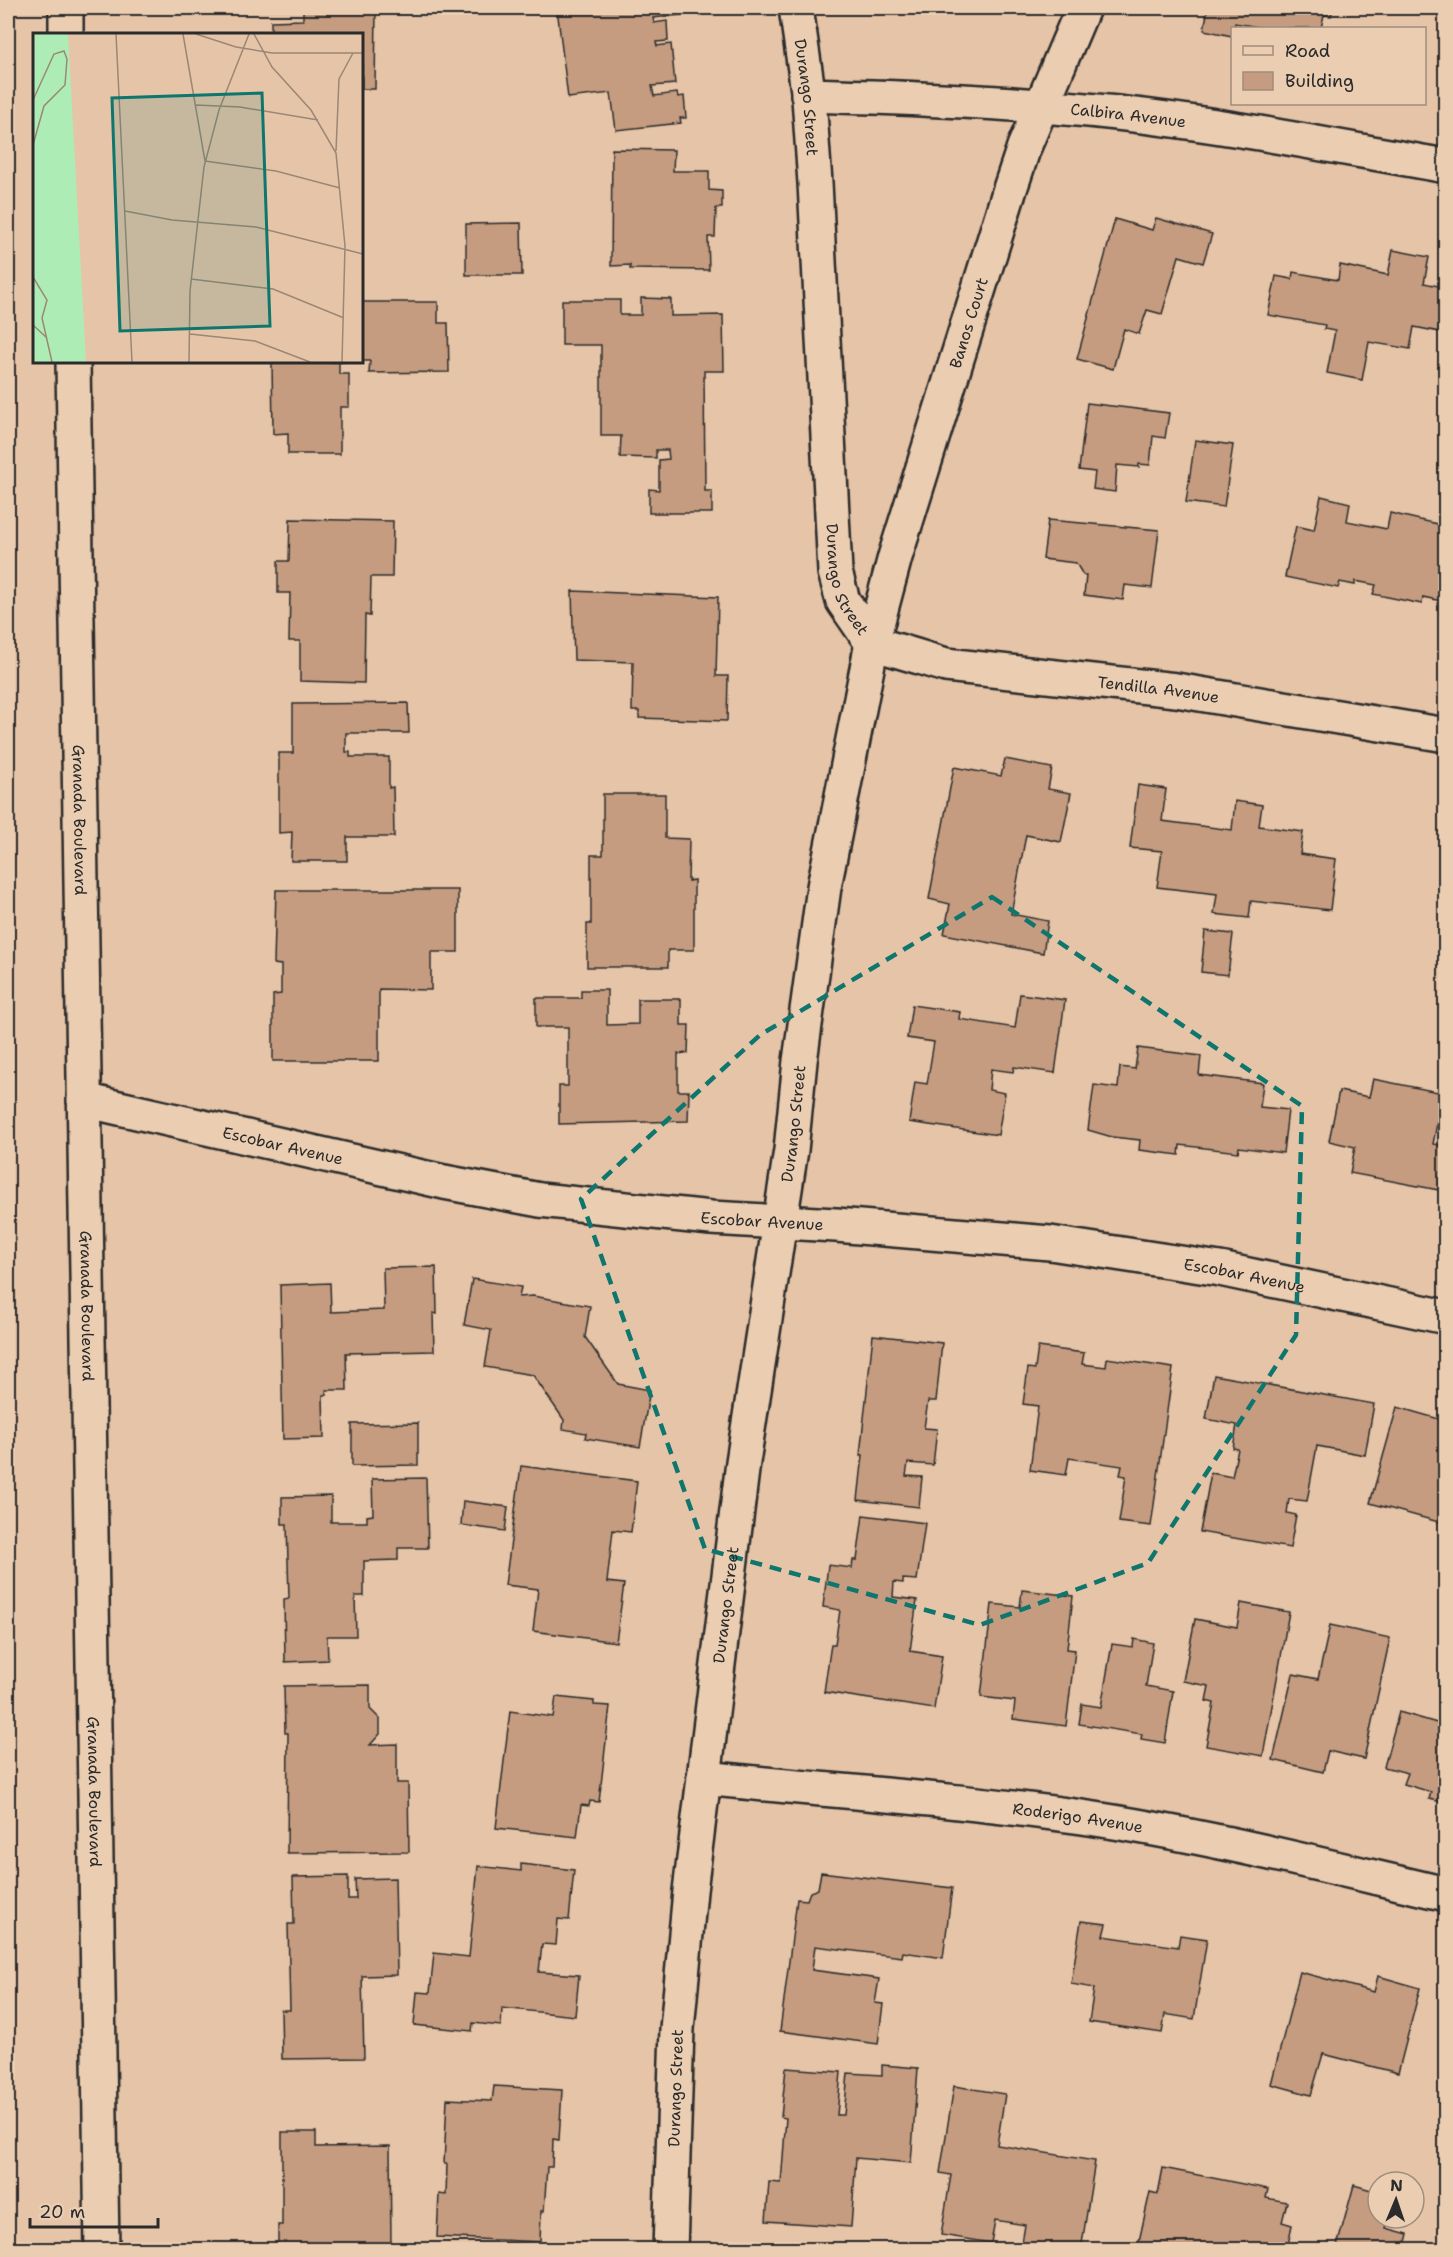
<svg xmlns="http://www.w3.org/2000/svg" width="1453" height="2257" viewBox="0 0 1453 2257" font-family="'Shantell Sans',sans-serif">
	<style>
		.building { fill: #c59c80; stroke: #2b2b2b; stroke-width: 1.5 }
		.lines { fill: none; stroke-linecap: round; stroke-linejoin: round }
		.minor-casing { stroke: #2b2b2b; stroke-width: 38 }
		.tertiary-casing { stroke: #2b2b2b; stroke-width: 38 }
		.minor { stroke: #ebceb2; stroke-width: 33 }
		.tertiary { stroke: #ebceb2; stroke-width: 33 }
		.marked { fill: none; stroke: #0f766e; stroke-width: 4.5; stroke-dasharray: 12 8; stroke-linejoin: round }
		.labels { text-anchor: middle; stroke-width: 6; stroke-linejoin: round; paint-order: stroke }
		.street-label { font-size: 16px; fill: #2b2b2b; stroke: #ebceb2 }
		.inset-road { fill: none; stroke: #9b8775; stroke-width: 1.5 }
		.view { fill: #0f766e; fill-opacity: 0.15; stroke: #0f766e; stroke-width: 3 }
		.inset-edge { fill: none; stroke: #2b2b2b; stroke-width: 3 }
	</style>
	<rect width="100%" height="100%" fill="#e6c4a7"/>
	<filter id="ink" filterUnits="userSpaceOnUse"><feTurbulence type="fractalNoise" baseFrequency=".0167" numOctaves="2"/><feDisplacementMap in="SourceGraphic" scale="12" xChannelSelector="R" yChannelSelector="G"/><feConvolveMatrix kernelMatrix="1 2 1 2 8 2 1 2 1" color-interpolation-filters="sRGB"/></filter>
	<g filter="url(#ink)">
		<g class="building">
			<path d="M303,8H376L375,89H362V34H271V21L303,20Z"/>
			<path d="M557,8H698V13L653,18L654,23L667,21L668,41L656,42L657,46L671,44L675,84L652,86L654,96L677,93L678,97L684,96L686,118H680L681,123L616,130L611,93L568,98Z"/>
			<path d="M1208,8H1333L1331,16L1324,15L1321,28H1264L1235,23L1232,36L1204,30Z"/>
			<path d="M612,149L674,150L673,171H709V190L722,191V208H716L715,237H708L709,270L630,269V265L611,266Z"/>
			<path d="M1156,218L1212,234L1203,263L1179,256L1162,314L1147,310L1139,334L1124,329L1113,369L1077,359L1115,219L1152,230Z"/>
			<path d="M521,223L522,275H466V224Z"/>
			<path d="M1393,250L1429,257L1424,283L1443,287L1442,297H1446L1445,333L1414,327L1410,349L1369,342L1362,380L1327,373L1335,331L1324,329L1325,325L1268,315L1276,276L1292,279L1293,272L1338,280L1340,265L1388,275Z"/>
			<path d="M641,298L671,299V316L723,315L724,371H704L705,491H712V513H649V489L659,490V460L669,459L668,450H656V458L620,457L621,436H601V345H562V300H620V315H641Z"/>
			<path d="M362,302H438V323H448L449,372L369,373L370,361H362Z"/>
			<path d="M272,362H344H339V374H349V407H340V454H288V433L273,434Z"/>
			<path d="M1087,403L1169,413L1165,438L1153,436L1150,465L1139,464V467L1117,465L1115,492L1093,489L1095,472L1079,470Z"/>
			<path d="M1195,440L1233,445L1224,507L1186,502Z"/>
			<path d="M1321,496L1350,503L1347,521L1387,529L1390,513L1446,526V602L1423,597L1422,604L1373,594L1376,585L1355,581V585L1340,582L1338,588L1285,577L1296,526L1314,530Z"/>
			<path d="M290,519L393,521L392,577H371L370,616L365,615L364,683L300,681V641H289L290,593H278V561H289Z"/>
			<path d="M1048,520L1159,530L1152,588L1125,585L1123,600L1084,595L1086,575H1083L1076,563L1043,559Z"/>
			<path d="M572,591L718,597L716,676H728L727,721L639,718V711H632L633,662L574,660Z"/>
			<path d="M408,703L409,733H346V752H350V757H389V788L393,787L394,837H347V861H291L292,832L279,833V753H293V704Z"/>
			<path d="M1005,759L1052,768L1048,789L1071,793L1061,842L1026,835L1011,914L1048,921L1043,953L944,934L950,904L929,899L954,767L1001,776Z"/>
			<path d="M1138,785L1166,789L1162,821L1232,830L1235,801L1262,805L1259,826L1303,832L1300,854L1336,859L1330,910L1251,901L1249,918L1214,914L1217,894L1157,887L1162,851L1130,848Z"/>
			<path d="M603,794H665V838L689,839L688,881L694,880V950H668V967H587V924H591V855H603Z"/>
			<path d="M276,890H458V952H431V990L379,989V1061H273V995L281,994V965L274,964Z"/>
			<path d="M1205,931L1233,934L1228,975L1201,972Z"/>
			<path d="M581,990H607V1025L638,1024V999H681V1025H689L688,1053L678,1054V1091H689L688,1121L559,1124V1086H568V1027H536V998H581Z"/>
			<path d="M1020,994L1065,1000L1055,1073L1014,1067L1013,1072L991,1069L989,1090L1005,1093L998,1135L909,1122L915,1082L927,1084L934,1042L907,1038L912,1005L960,1012L959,1019L1015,1028Z"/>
			<path d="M1138,1048L1201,1056L1199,1075L1263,1083L1260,1107L1288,1110L1283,1153L1239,1147L1238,1152L1180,1145L1179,1155L1139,1150L1140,1140L1112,1137L1088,1130L1094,1085L1118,1088L1120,1067L1135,1069Z"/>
			<path d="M1373,1079L1443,1093L1433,1144L1446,1146L1444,1191L1350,1173L1355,1147L1329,1141L1339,1091L1369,1097Z"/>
			<path d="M436,1267L437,1314L433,1313L434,1351L346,1353L347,1390H326L327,1395H323L324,1438L283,1439L280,1285L330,1283L331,1312L384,1310L383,1268Z"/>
			<path d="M472,1279L521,1287L519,1297L533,1296L590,1306L585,1337L618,1384L650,1390L640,1447L585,1438L586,1433L563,1429L564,1420L533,1375L485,1367L491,1330L464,1325Z"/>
			<path d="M873,1335L942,1343L936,1401H928L924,1428L937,1429L933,1465L908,1463L906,1476L922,1477L919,1507L858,1500L863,1455H860Z"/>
			<path d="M1038,1347L1084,1353L1082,1364L1106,1367L1107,1358L1173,1368L1151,1526L1119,1522L1126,1476L1120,1475L1122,1466L1069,1458L1066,1475L1030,1470L1038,1406L1023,1404L1028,1368L1035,1369Z"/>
			<path d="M1214,1375L1374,1404L1365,1455L1317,1446L1307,1501L1289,1499L1287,1513L1296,1515L1290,1548L1200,1532L1211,1473L1232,1477L1238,1449L1233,1448L1237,1425L1206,1419Z"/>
			<path d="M1397,1407L1446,1421L1442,1443L1446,1444V1524L1370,1503Z"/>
			<path d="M418,1423V1465L352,1466V1424Z"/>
			<path d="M521,1466L637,1481L631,1532L613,1530L607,1582L624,1584L616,1642L533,1631L538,1589L505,1585Z"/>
			<path d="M426,1478L428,1548H398V1560L364,1561V1596H355L356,1636H327L328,1660L285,1662L284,1599L289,1598L287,1524H282V1497L331,1496V1522H367V1516L373,1515L372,1479Z"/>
			<path d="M463,1501L508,1507L505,1531L461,1525Z"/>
			<path d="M863,1515L925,1523L917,1580L903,1579V1583L894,1582L893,1597L917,1600L910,1651L942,1656L934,1709L824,1692L831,1644H835L840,1610L823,1607L828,1565L852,1568L853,1560H857Z"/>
			<path d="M1022,1590L1073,1596L1067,1649L1075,1650L1066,1726L1013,1719L1015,1701L981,1697L992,1604L1020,1607Z"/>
			<path d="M1241,1603L1289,1612L1263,1756L1206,1746L1214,1703L1206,1701L1209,1686L1183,1681L1195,1619L1237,1627Z"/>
			<path d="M1330,1625L1390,1638L1364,1759L1328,1751L1323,1772L1273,1760L1293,1674L1318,1679Z"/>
			<path d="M1134,1639L1153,1643L1146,1686L1173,1691L1165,1743L1141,1739L1142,1734L1079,1724L1082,1704L1101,1707L1112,1644L1133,1647Z"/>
			<path d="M370,1685V1709L380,1719V1734L370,1745L397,1744V1783H408L409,1852L287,1853L288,1733H285L284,1686Z"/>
			<path d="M556,1697L594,1701V1705L610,1706L599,1802L590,1801L589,1806L581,1805L577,1837L496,1828L510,1711L553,1717Z"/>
			<path d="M1399,1712L1444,1725L1446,1721V1803L1429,1799L1431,1792L1404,1784L1408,1773L1384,1767Z"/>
			<path d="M521,1864L574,1870L569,1920L558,1919L556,1945L542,1944L539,1972L579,1975L575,2016L502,2008L501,2026L473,2023L472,2031L414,2025L417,1992L430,1993L434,1953L469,1957L478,1866L521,1871Z"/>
			<path d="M821,1872L952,1888L943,1958L903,1952L902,1957L815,1946L812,1970L879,1979L875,2003L883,2004L878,2044L780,2031L797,1899L807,1900L810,1892L818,1889Z"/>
			<path d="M348,1876V1899H356L355,1879L395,1878L397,1975L362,1976L364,2058L282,2059L281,2010H290L288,1924H294L293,1877Z"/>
			<path d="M1081,1921L1106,1924L1103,1936L1178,1947L1180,1935L1207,1939L1194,2019L1165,2014L1162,2033L1089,2022L1094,1988L1071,1984Z"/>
			<path d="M1300,1972L1374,1992L1378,1976L1420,1988L1398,2073L1323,2054L1311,2095L1271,2084Z"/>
			<path d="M882,2065L918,2068L911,2163L856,2158L851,2227L766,2221L769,2182L781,2183L786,2118L781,2117L786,2068L841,2072L837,2115H844L848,2073L882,2075Z"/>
			<path d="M494,2086L562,2090L559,2140L553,2139L552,2167H547L544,2211H541L540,2242L437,2237L439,2194L446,2195L447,2164H444L447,2099L492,2101Z"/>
			<path d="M954,2086L1005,2094L997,2145L1095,2161L1081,2250H1064L1022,2243L1025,2225L995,2220L991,2243L941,2235L951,2175L940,2173Z"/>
			<path d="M282,2132H316V2147L390,2146L391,2244L381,2245V2250H278V2225H282Z"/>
			<path d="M1163,2168L1268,2189L1266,2198L1287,2202L1282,2222L1292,2225L1287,2250H1137L1150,2192L1158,2194Z"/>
			<path d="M1354,2185L1378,2192V2218H1389L1386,2228L1408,2234L1404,2250H1336Z"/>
		</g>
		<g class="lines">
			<defs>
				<g id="minor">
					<path id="s1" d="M796,8L809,98L815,183L835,572L843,601L872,643"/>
					<path id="s2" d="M808,95C911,98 1015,102 1117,113C1228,125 1336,147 1446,166"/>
					<path id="s3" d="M872,643L946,665L1176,690L1446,735"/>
					<path id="s4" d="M84,1100L444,1182L540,1200L711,1218L836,1225L1050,1243L1220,1269L1446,1317"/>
					<path id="s5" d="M704,1778C830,1791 957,1799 1082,1817C1205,1835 1325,1866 1446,1894"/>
					<path id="s6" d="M670,2250L677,2029L690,1891L743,1462L791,1150L800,1061L824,887L872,643L895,557L1010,189L1024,147L1083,8"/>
				</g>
				<g id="tertiary">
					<path d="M66,8V34"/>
					<path id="s7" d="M73,362L102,2250"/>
				</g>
			</defs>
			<use href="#minor" class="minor-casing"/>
			<use href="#tertiary" class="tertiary-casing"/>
			<use href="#minor" class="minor"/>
			<use href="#tertiary" class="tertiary"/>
		</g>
	</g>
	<path class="marked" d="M992,897L1302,1106L1296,1335L1148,1563L980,1625L705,1549L581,1199L760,1035Z"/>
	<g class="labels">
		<g class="street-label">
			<text dy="6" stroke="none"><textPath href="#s1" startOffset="90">Durango Street</textPath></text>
			<text dy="6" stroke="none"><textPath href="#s2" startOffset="321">Calbira Avenue</textPath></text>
			<text dy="6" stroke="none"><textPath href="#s6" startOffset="1956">Banos Court</textPath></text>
			<text dy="6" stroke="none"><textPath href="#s1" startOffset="576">Durango Street</textPath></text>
			<text dy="6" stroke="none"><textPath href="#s3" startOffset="291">Tendilla Avenue</textPath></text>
			<text dy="6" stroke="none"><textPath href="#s7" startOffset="458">Granada Boulevard</textPath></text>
			<text dy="6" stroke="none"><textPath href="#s6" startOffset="1134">Durango Street</textPath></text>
			<text dy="6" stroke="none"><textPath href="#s4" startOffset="204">Escobar Avenue</textPath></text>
			<text dy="6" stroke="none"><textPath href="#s4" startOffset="690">Escobar Avenue</textPath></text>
			<text dy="6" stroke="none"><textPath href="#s4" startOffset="1176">Escobar Avenue</textPath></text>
			<text dy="6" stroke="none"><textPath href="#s7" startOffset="944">Granada Boulevard</textPath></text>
			<text dy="6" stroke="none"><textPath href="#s6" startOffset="648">Durango Street</textPath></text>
			<text dy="6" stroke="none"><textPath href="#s7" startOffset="1430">Granada Boulevard</textPath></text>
			<text dy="6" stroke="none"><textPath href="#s5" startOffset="376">Roderigo Avenue</textPath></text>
			<text dy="6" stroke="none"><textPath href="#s6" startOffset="162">Durango Street</textPath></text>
		</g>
	</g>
	<g transform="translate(33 33)">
		<rect width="330" height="330" fill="#e6c4a7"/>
		<path d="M0,1H35L53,329H0Z" fill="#adedb5"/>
		<path class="inset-road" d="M83,1L99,329M150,1L172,128M163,1L203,14L239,20H330M221,1L239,34L278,77L303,120L312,213L309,329M0,67L21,21L31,18L34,26L32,52L11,73L0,112M163,72L207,74L285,87M303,118L306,46L320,20M172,128L243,138L307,155M92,178L139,187L223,194L330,221M0,244L14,267L9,285L19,329M158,246L240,256L311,285M0,292L14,305M157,301L222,308L277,329M156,329L157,258L171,134L186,77L216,1"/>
		<path class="view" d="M229,60L237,293L87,298L79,65Z"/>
		<rect width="330" height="330" class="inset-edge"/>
	</g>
	<rect width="1453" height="2257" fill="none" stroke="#ebceb2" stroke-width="30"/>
	<rect x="15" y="15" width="1423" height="2227" fill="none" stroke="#2b2b2b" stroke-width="2" filter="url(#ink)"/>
	<rect x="1231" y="27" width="195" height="78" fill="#ebceb2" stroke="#9e8d7c" stroke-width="1.5"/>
	<rect x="1243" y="46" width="30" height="9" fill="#ebceb2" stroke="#9e8d7c" stroke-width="1.5"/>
	<text x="1285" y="57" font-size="18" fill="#2b2b2b">Road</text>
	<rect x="1243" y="72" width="30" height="18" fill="#c59c80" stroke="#9e8d7c" stroke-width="1.5"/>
	<text x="1285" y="87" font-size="18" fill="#2b2b2b">Building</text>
	<g transform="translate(1396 2200) rotate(2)"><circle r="28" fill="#ebceb2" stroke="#9e8d7c" stroke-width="1.5"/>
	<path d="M0-4.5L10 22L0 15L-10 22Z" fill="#2b2b2b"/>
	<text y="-9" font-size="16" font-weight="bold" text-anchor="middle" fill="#2b2b2b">N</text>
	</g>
	<path d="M30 2218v9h128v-9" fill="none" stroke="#2b2b2b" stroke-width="3"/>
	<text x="39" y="2218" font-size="18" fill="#2b2b2b" stroke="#ebceb2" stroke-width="4.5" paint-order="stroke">20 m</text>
</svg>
